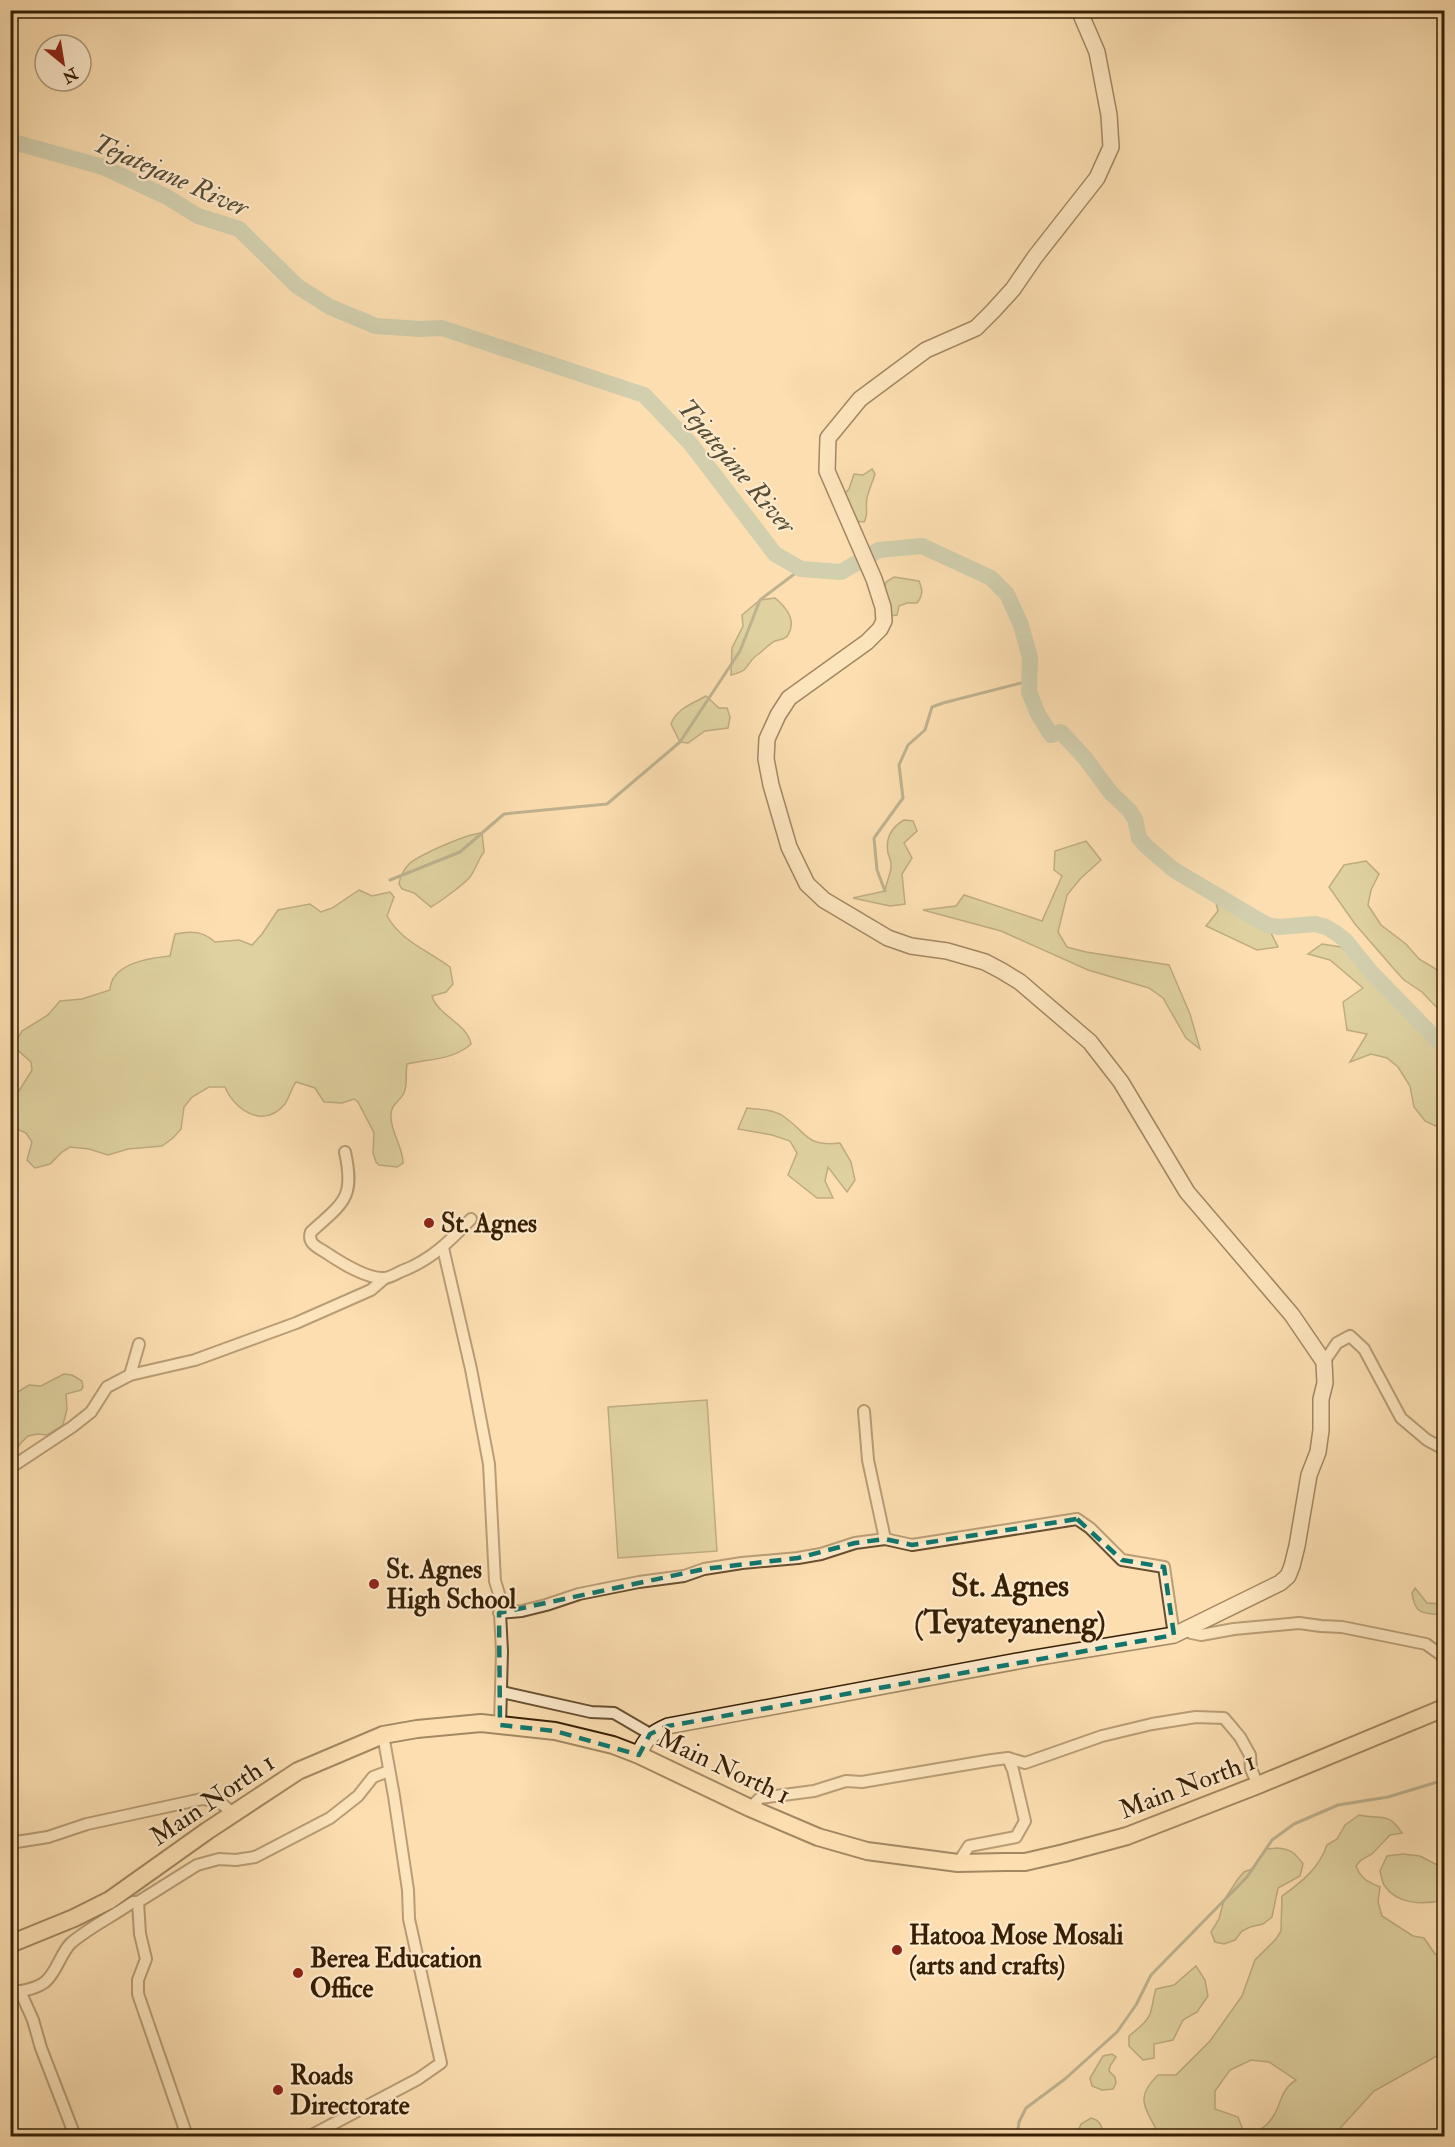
<svg xmlns="http://www.w3.org/2000/svg" width="1455" height="2147" viewBox="0 0 1455 2147" font-family="'IM FELL Double Pica',serif">
	<style>
		.green { fill: #bcc28d; stroke: #797048; stroke-width: 1.5 }
		.lines { fill: none; stroke-linecap: round; stroke-linejoin: round }
		.stream { stroke: #757d68; stroke-width: 3 }
		.river { stroke: #9fbcab; stroke-width: 16 }
		.street-casing { stroke: #684f2f; stroke-width: 14 }
		.secondary-casing { stroke: #361f04; stroke-width: 18 }
		.primary-casing { stroke: #361f04; stroke-width: 20 }
		.street { stroke: #fdeacc; stroke-width: 10 }
		.secondary { stroke: #fdeacc; stroke-width: 15 }
		.primary { stroke: #fcdeb0; stroke-width: 16 }
		.marked { fill: none; stroke: #0f766e; stroke-width: 4.5; stroke-dasharray: 12 8; stroke-linejoin: round }
		.poi-dot { fill: #8f2418; stroke: #fdeacc; stroke-width: 2 }
		.labels { text-anchor: middle; stroke-width: 4.5; stroke-linejoin: round; paint-order: stroke }
		.poi-label { font-size: 26px; font-weight: bold; fill: #361f04; stroke: #fdeacc; text-anchor: start }
		.street-label { font-size: 26px; fill: #361f04; stroke: #fdeacc }
		.water-label { font-size: 27px; font-style: italic; fill: #564e36; stroke: #fdeacc }
		.district-label { font-size: 32px; font-weight: bold; fill: #361f04; stroke: #fdeacc }
	</style>
	<rect width="100%" height="100%" fill="#fcdeb0"/>
	<filter id="stains"><feTurbulence type="fractalNoise" baseFrequency=".00333" numOctaves="4"/><feColorMatrix values="0 0 0 0 .2 0 0 0 0 .09 0 0 0 0 .02 0 0 0 .5 -.17"/></filter>
	<radialGradient id="worn" r=".72"><stop offset=".6" stop-color="#630" stop-opacity="0"/><stop offset="1" stop-color="#630" stop-opacity=".3"/></radialGradient>
	<g class="green">
		<path d="M872,469L875,474C873,481 868,492 867,498C865,507 869,514 864,522L854,521L844,494L849,489L854,474L863,475Z"/>
		<path d="M894,577L919,581C923,590 923,595 917,603H907L899,606L897,615L889,616L884,592L886,582Z"/>
		<path d="M775,598C786,607 797,620 788,635C785,640 780,639 775,641C769,644 763,651 757,655C751,659 749,665 744,670C741,672 735,674 731,675L732,648L743,626L742,615L760,600Z"/>
		<path d="M706,696L719,708H727L730,717L728,728L705,731L688,743L680,742L671,724C677,708 692,704 706,696Z"/>
		<path d="M904,820L913,821L917,831L904,843L912,858L902,874L905,904L890,906L853,898L885,891C886,882 891,874 891,867C892,863 889,857 888,853C885,837 892,827 904,820Z"/>
		<path d="M482,833L484,852C477,861 476,869 470,877C463,885 441,901 431,907L414,893L402,889L399,884C400,877 404,869 410,863C422,854 466,834 482,833Z"/>
		<path d="M1086,841L1101,860L1080,879L1067,895L1058,932L1067,947L1086,952L1169,965L1190,1014L1200,1049L1186,1038L1163,998L1149,988L1088,970L1001,931L923,910L956,906L964,895L1042,921L1062,876L1054,870L1055,851Z"/>
		<path d="M1366,861L1379,874L1371,890L1368,905L1381,925L1406,944L1419,959L1444,974V1015L1422,992L1404,980L1394,969L1355,924L1329,887L1344,865Z"/>
		<path d="M359,890L372,896L390,892L394,897L387,916C401,941 427,950 450,967L453,984L446,992L432,996C438,1016 467,1023 471,1044C454,1060 428,1059 407,1064C405,1074 408,1084 404,1093C399,1103 390,1104 391,1117C391,1133 403,1147 403,1163L397,1167L379,1165L376,1162L373,1153L374,1133L358,1102L354,1099L342,1103L324,1102L315,1088L296,1082C291,1089 289,1098 285,1104C264,1129 235,1111 225,1087H209L192,1097L184,1107L181,1129L173,1138L162,1146L128,1149L108,1155L89,1149L70,1147L62,1152L50,1164L35,1168L27,1160L32,1142L26,1133L17,1129L12,1130L11,1147V1096L19,1091L32,1070L31,1062L13,1046L22,1031L48,1015L60,1001L82,999L110,990C111,963 150,958 170,956L175,934C192,931 203,931 215,942L239,940L252,945L262,934L278,910L310,904L321,912L332,908Z"/>
		<path d="M1214,895L1267,925L1278,947L1257,950L1206,926L1218,911Z"/>
		<path d="M1322,944L1341,947L1444,1048V1130L1425,1121L1414,1107L1410,1086L1398,1067L1387,1058L1371,1054L1350,1062L1367,1034L1347,1030L1343,1002L1363,988L1330,960L1308,954Z"/>
		<path d="M747,1108C759,1109 774,1110 783,1116C808,1133 805,1147 840,1143L851,1162L855,1180L847,1192L828,1167L825,1181L833,1198H817L788,1175L797,1153L790,1141L772,1135L738,1129Z"/>
		<path d="M64,1374L72,1375L82,1381L83,1387L81,1390L66,1394L67,1409L63,1425L47,1435L38,1434L28,1436L20,1444L11,1460V1394L18,1392L29,1385L41,1386Z"/>
		<path d="M707,1400L717,1551L618,1558L608,1407Z"/>
		<path d="M1415,1588L1427,1603L1444,1604V1615C1424,1613 1415,1616 1412,1593Z"/>
		<path d="M1359,1815C1381,1820 1388,1811 1402,1833L1390,1835L1372,1854L1361,1860L1356,1866C1361,1879 1368,1882 1380,1887L1378,1902L1382,1916L1413,1936L1424,1938L1435,1954L1442,1956L1444,1954V2052L1374,2091L1333,2136H1252V2134C1257,2131 1264,2128 1268,2123C1283,2108 1277,2092 1296,2080L1269,2062L1251,2060L1230,2070L1215,2091V2109L1238,2117L1243,2130V2136H1159C1148,2109 1132,2100 1158,2075H1176L1210,2041L1242,1996L1255,1960L1276,1939L1281,1931L1282,1896C1302,1882 1319,1868 1327,1845L1337,1839L1345,1825Z"/>
		<path d="M1277,1848C1291,1849 1295,1853 1303,1864L1300,1876L1278,1888L1272,1917L1263,1924L1250,1927L1242,1931L1235,1940L1224,1944L1215,1942L1211,1932L1219,1919L1224,1900L1238,1879L1244,1872L1252,1869L1266,1849Z"/>
		<path d="M1403,1854L1420,1856L1439,1866H1444V1900C1424,1905 1397,1905 1384,1885C1382,1881 1381,1875 1380,1871L1387,1856Z"/>
		<path d="M1196,1966L1205,1980L1208,1996L1197,2012L1183,2020L1173,2040L1154,2044V2058L1143,2060L1129,2046V2036C1136,2030 1147,2023 1150,2014C1153,2006 1153,1997 1156,1989L1174,1985Z"/>
		<path d="M1112,2054L1116,2057L1110,2066L1109,2071L1115,2077L1116,2083L1113,2089L1102,2090L1092,2086L1090,2078L1103,2056Z"/>
		<path d="M1091,2118C1102,2121 1101,2127 1105,2136H1076L1081,2124Z"/>
	</g>
	<g class="lines">
		<g class="stream">
			<path d="M390,880L460,852L504,814L607,804L680,742L740,651L760,600L801,569"/>
			<path d="M885,891L877,870L874,838L903,798L899,765L908,745L925,730L932,707L943,703L1029,681"/>
			<path d="M1017,2136L1019,2122L1026,2108L1065,2079L1117,2032L1136,2005L1151,1975L1247,1877L1272,1840L1294,1824L1338,1805L1388,1797L1444,1780"/>
		</g>
		<path class="river" d="M10,141L103,167L167,197L198,216L239,229L297,286L330,307L376,326L420,329L442,328L644,395L690,443L775,554L801,569L841,572L879,550L922,546L991,578L1007,594L1021,625L1030,658L1029,692L1038,714L1051,735L1061,732L1085,758L1111,793L1129,810L1135,819L1139,838L1147,847L1174,870L1267,925L1279,927L1315,924L1326,927L1336,933L1345,940L1371,972L1444,1047"/>
		<defs>
			<g id="street">
				<path d="M345,1152C355,1198 344,1202 311,1232C307,1243 317,1247 325,1252C340,1262 366,1279 384,1278C390,1278 397,1273 402,1271C431,1260 450,1241 471,1219"/>
				<path d="M443,1248L471,1369L489,1464L495,1581L499,1594L502,1651L500,1725"/>
				<path d="M1324,1362L1337,1343L1350,1336L1364,1349L1401,1418L1427,1440L1444,1449"/>
				<path d="M130,1375L195,1360L296,1323L371,1290L385,1278"/>
				<path d="M10,1468L72,1427L91,1412L107,1387L130,1375L139,1344"/>
				<path d="M885,1539L912,1545L1077,1519L1090,1528L1122,1560L1164,1567L1174,1635"/>
				<path d="M499,1613L522,1611L546,1605L579,1594L639,1582L684,1576L704,1569L742,1563L798,1558L821,1554L855,1543L885,1539L868,1460L864,1411"/>
				<path d="M1188,1629L1191,1633L1201,1635L1234,1629L1299,1623L1321,1626L1342,1627L1426,1644L1444,1657"/>
				<path d="M502,1692L591,1712L614,1713L650,1734"/>
				<path d="M750,1808L760,1798L814,1791L846,1781L862,1782L992,1760L1008,1758L1025,1763L1102,1736L1152,1724L1196,1717L1224,1718L1240,1737L1250,1755L1251,1769L1258,1785"/>
				<path d="M10,1843L48,1837L87,1824L202,1799L218,1801L233,1813"/>
				<path d="M958,1863L969,1846L1016,1837L1025,1821L1013,1770L1008,1758"/>
				<path d="M138,1902L140,1934L146,1959L138,1980V1994L187,2136"/>
				<path d="M20,1991L33,2020L41,2048L75,2136"/>
				<path d="M10,1993C22,1991 36,1989 45,1982C57,1972 60,1954 71,1943C90,1927 113,1916 133,1902H138L197,1865L219,1859L236,1860L255,1857L330,1818L358,1796L373,1777L389,1771"/>
				<path d="M310,2136L418,2079L441,2063L409,1919L408,1890L394,1796L383,1735"/>
			</g>
			<path id="secondary" d="M639,1755C645,1738 652,1733 668,1726L1034,1658L1174,1635L1280,1583L1288,1576L1292,1566L1297,1546L1309,1475L1318,1452L1321,1430V1399L1325,1383L1324,1362L1292,1315L1187,1192L1121,1082L1090,1042L1020,982L1002,971L985,962L947,951L911,946L888,938L824,900L807,884L789,847L771,785L766,759L767,739L778,715L789,698L867,642L880,629L884,621L883,607L874,579L827,471L828,438L860,399L926,350L976,328L993,311L1013,289L1035,257L1097,178L1111,147L1109,115L1097,52L1079,10"/>
			<path id="primary" d="M10,1944L74,1918L110,1900L207,1831L298,1771L383,1735L417,1729L481,1723L555,1731L613,1745L639,1755L750,1808L818,1837L867,1851L958,1863L1005,1862H1025L1064,1853L1127,1836L1258,1785L1444,1708"/>
		</defs>
		<use href="#street" class="street-casing"/>
		<use href="#secondary" class="secondary-casing"/>
		<use href="#primary" class="primary-casing"/>
		<use href="#street" class="street"/>
		<use href="#secondary" class="secondary"/>
		<use href="#primary" class="primary"/>
	</g>
	<path d="M0 0H1455V2147H0ZM1077,1519L1122,1560L1164,1567L1174,1635L668,1726L650,1734L639,1755L555,1731L500,1725L499,1613L704,1569L798,1558L855,1543L885,1539L912,1545Z" fill="#fcdeb0" fill-opacity=".55" fill-rule="evenodd"/>
	<path class="marked" d="M1077,1519L1122,1560L1164,1567L1174,1635L668,1726L650,1734L639,1755L555,1731L500,1725L499,1613L704,1569L798,1558L855,1543L885,1539L912,1545Z"/>
	<g class="poi-dot">
		<circle cx="429" cy="1223" r="6"/>
		<circle cx="374" cy="1584" r="6"/>
		<circle cx="897" cy="1950" r="6"/>
		<circle cx="298" cy="1973" r="6"/>
		<circle cx="278" cy="2090" r="6"/>
	</g>
	<g class="labels">
		<g class="poi-label">
			<text x="441" y="1232">St. Agnes</text>
			<text x="386" y="1578">St. Agnes<tspan x="386" dy="30">High School</tspan></text>
			<text x="909" y="1944">Hatooa Mose Mosali<tspan x="909" dy="30">(arts and crafts)</tspan></text>
			<text x="310" y="1967">Berea Education<tspan x="310" dy="30">Office</tspan></text>
			<text x="290" y="2084">Roads<tspan x="290" dy="30">Directorate</tspan></text>
		</g>
		<g class="street-label">
			<text transform="translate(724 1766) rotate(25)" y="9">Main North 1</text>
			<text transform="translate(1187 1785) rotate(-21)" y="9">Main North 1</text>
			<text transform="translate(212 1799) rotate(-34)" y="9">Main North 1</text>
		</g>
		<g class="water-label">
			<text transform="translate(171 175) rotate(24)" y="9">Tejatejane River</text>
			<text transform="translate(737 466) rotate(50)" y="9">Tejatejane River</text>
		</g>
		<g class="district-label">
			<text x="1010" y="1596">St. Agnes<tspan x="1010" dy="37">(Teyateyaneng)</tspan></text>
		</g>
	</g>
	<rect width="1455" height="2147" fill="none" stroke="#fcdeb0" stroke-width="36"/>
	<rect x="12" y="12" width="1431" height="2123" fill="none" stroke="#361f04" stroke-width="3"/>
	<rect x="18" y="18" width="1419" height="2111" fill="none" stroke="#361f04" stroke-width="1.5"/>
	<g transform="translate(63 63) rotate(150)"><circle r="28" fill="#fdeacc" stroke="#ad997c" stroke-width="1.5"/>
	<path d="M0-4.5L10 22L0 15L-10 22Z" fill="#8f2418"/>
	<text y="-9" font-size="16" font-weight="bold" text-anchor="middle" fill="#361f04">N</text>
	</g>
	<rect width="100%" height="100%" filter="url(#stains)"/>
	<rect width="100%" height="100%" fill="url(#worn)"/>
</svg>
